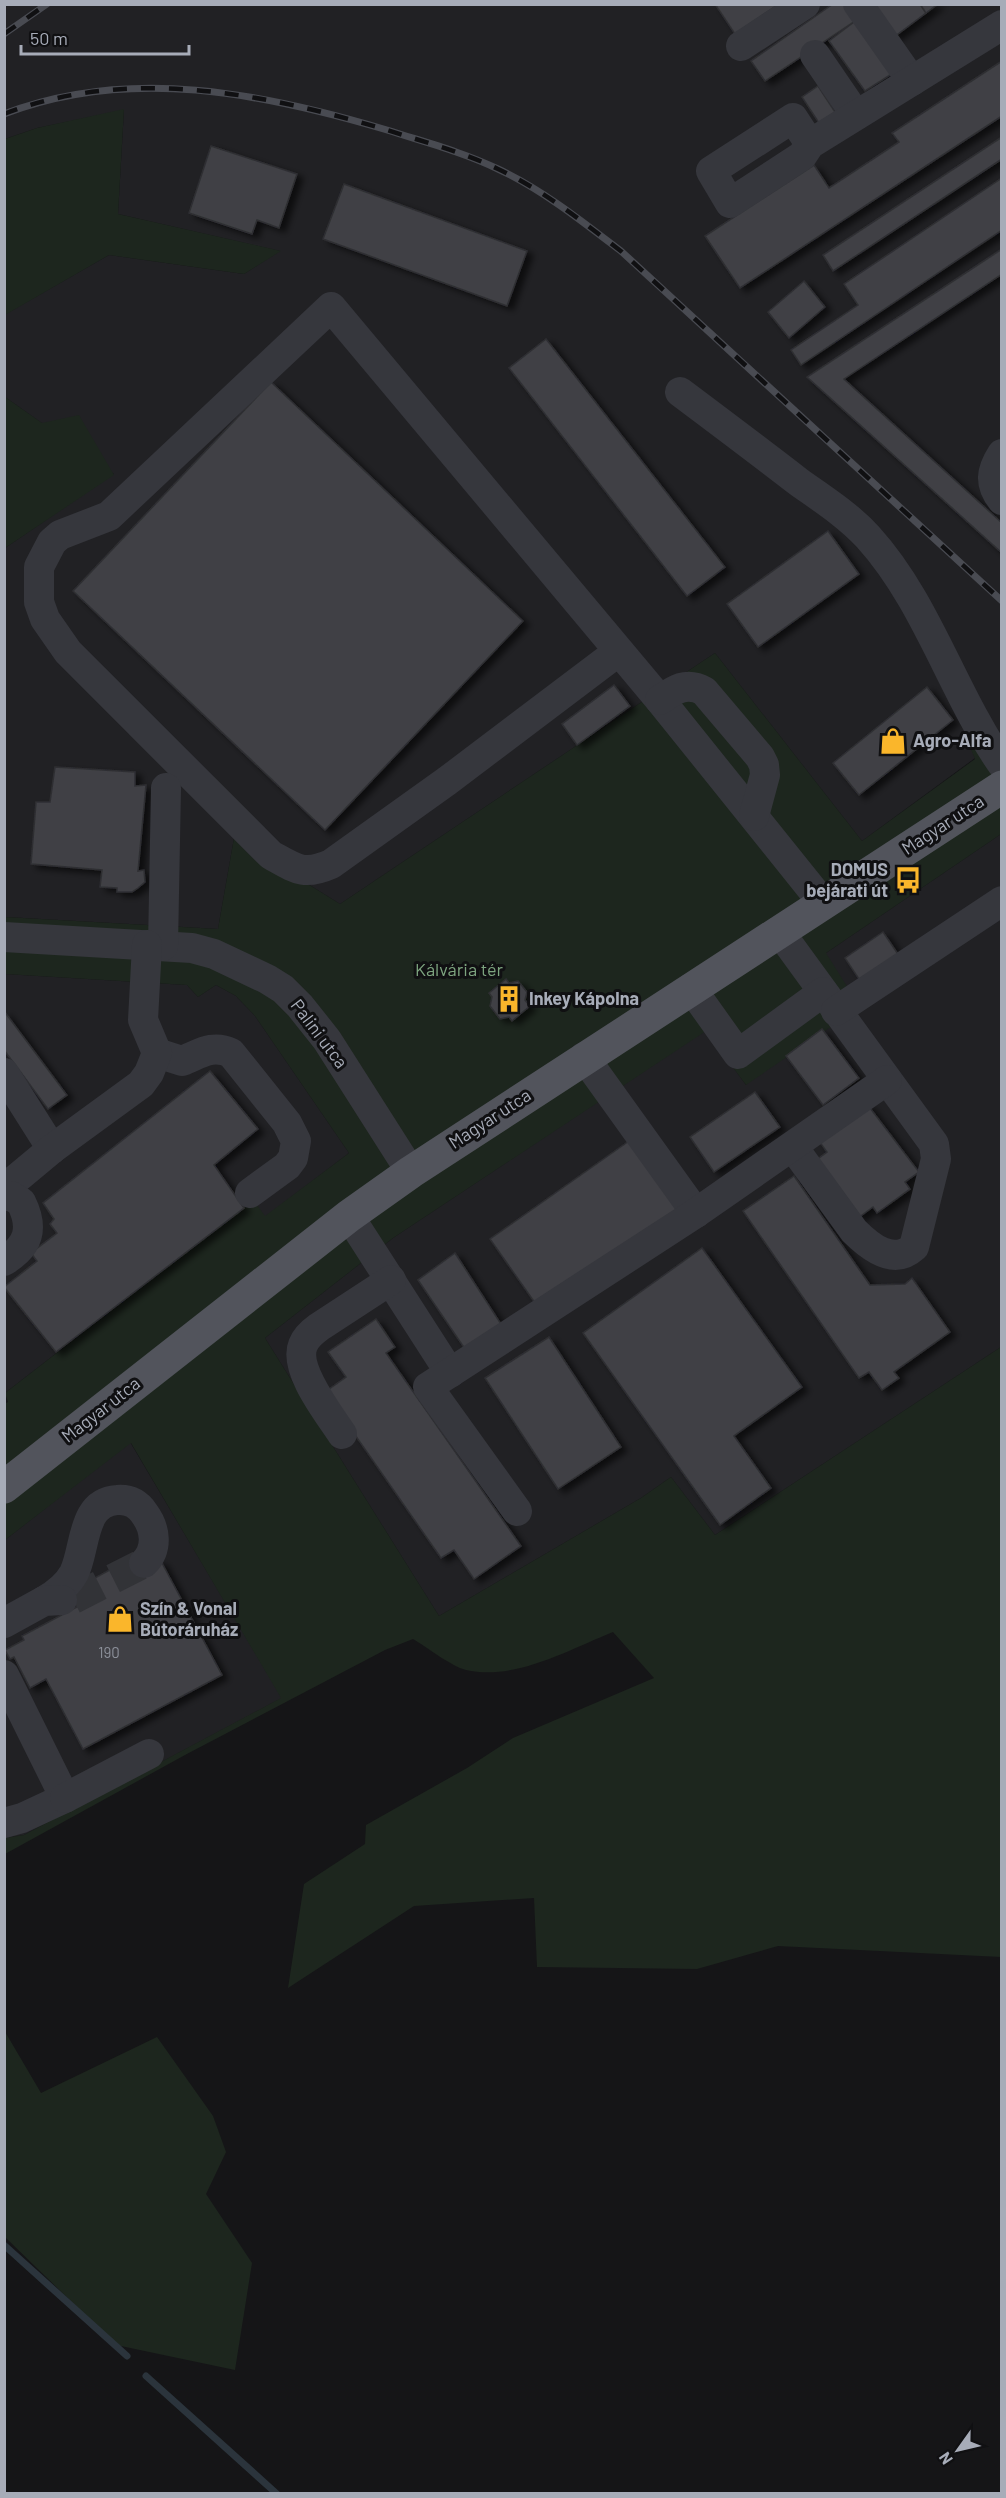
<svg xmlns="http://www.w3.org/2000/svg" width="1006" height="2498" viewBox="0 0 1006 2498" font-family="Barlow,sans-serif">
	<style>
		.built { fill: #212124 }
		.green { fill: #1d261e }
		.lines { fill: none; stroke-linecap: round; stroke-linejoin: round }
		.stream { stroke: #2b343c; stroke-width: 7 }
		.building { fill: #3f4044; stroke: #2f2f33; stroke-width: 1.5; filter: url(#shadow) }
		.minor-tunnel { stroke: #323337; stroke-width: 30; stroke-dasharray: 30 15; stroke-linecap: butt }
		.minor { stroke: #36373d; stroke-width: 30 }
		.major { stroke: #52545c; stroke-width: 33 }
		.rail-casing { stroke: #494b52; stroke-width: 7 }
		.rail { stroke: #101012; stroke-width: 4.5; stroke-dasharray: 14; stroke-linecap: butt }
		.labels { text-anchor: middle; stroke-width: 6; stroke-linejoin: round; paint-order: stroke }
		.number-label { font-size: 15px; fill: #8d919b }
		.poi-label { font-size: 18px; font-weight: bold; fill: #a7acb8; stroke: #101012; text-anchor: start }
		.street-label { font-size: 18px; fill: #a7acb8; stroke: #101012 }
		.park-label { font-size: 18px; fill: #7da47f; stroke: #101012 }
	</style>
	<defs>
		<filter id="shadow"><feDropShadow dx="6" dy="4" stdDeviation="3" flood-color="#0009"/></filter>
	</defs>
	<rect width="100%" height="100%" fill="#151517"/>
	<g class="built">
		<path d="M5,5H1001V737L971,748L975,758L862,841L715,653L340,904L234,838L218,929L5,917V548L114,474L5,397L4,315L109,255L244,274L280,251L118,214L124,110L37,128L5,139Z"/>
		<path d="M1001,834V1347L715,1535L671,1477L641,1498L439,1616L265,1338L393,1238L706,1030L746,1085L826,953Z"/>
		<path d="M5,974L187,985L198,997L216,985L236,996L255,1016L349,1153L265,1217L244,1208L5,1393Z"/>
		<path d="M130,1442L282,1698L24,1835L5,1838V1540Z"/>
	</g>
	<g class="green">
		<path d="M124,109L118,214L281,251L244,274L109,255L5,315V139L37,128Z"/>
		<path d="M5,397L42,423L79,415L114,475L5,548Z"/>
		<path d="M715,653L862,841L975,759L970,747L997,730L1002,737L1001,834L826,953L860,1007L746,1085L706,1031L393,1238L265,1338L439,1616L641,1498L671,1477L715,1535L1001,1347V1957L778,1946L697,1969L537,1967L534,1898L414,1906L288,1988L304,1884L365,1844L366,1825L467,1768L513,1738L654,1678L613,1632C568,1650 515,1681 466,1670C451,1666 428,1648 413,1639L385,1650L185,1755L5,1854V1838L24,1835L281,1698L131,1443L5,1540L4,1404L8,1402L5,1393L244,1208L254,1201L265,1216L349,1153L255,1016L236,996L216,985L198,997L187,985L5,974V917L218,929L234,838L340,904Z"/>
		<path d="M4,2030L41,2093L157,2037L213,2116L226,2152L206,2194L252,2263L235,2370L116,2345L5,2237Z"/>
	</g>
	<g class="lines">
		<g class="stream">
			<path d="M4,2245L127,2356"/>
			<path d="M146,2376L277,2494"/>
		</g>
	</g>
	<g class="building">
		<path d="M715,4H779L735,34Z"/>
		<path d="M833,4H849L858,19L765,81L751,61Z"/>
		<path d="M869,4H920L926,13L894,37Z"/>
		<path d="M920,4H938L926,13Z"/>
		<path d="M858,19L898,70L865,91L829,41Z"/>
		<path d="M1002,61V116L740,288L705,236L814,165L829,188L899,142L892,133Z"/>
		<path d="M818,86L835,112L819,123L802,97Z"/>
		<path d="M1002,137V159L833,271L823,255Z"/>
		<path d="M211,146L297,174L279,228L257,220L252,234L189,213Z"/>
		<path d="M1002,178V230L801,365L791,350L858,305L844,284Z"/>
		<path d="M344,184L527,251L507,306L323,239Z"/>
		<path d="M1002,249V274L844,379L1002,523V553L807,377Z"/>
		<path d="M804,281L825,307L789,338L768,312Z"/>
		<path d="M546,339L725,567L687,596L509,368Z"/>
		<path d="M271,382L523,621L325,830L73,591Z"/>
		<path d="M828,531L859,574L758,647L727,604Z"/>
		<path d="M614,685L630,706L577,745L562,724Z"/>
		<path d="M927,687L953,720L859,795L833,763Z"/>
		<path d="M55,767L135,772V786L146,785L138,871L144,870L145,882L138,888L132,892H117V888L100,887L102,870L31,864L36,802H50Z"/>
		<path d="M883,932L904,963L865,988L845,958Z"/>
		<path d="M506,979L509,983L518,981L527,992L525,1000L530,1006L512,1021L509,1017L500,1019L490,1006L492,997L489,993Z"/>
		<path d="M4,1011L67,1095L48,1109L4,1050Z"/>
		<path d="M822,1029L859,1078L823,1105L786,1056Z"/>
		<path d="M210,1071L258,1129L214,1165L244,1208L56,1352L4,1287L37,1261L31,1253L57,1233L50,1224L54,1219L43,1203Z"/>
		<path d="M755,1092L780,1127L714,1172L690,1137Z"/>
		<path d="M867,1104L919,1172L905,1182L910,1189L877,1213L873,1207L858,1218L815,1161L827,1152L819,1141Z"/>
		<path d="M629,1141L679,1212L540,1310L490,1239Z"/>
		<path d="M794,1176L870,1285L905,1284L912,1278L950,1332L894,1372L899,1378L882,1390L869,1372L859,1378L743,1211Z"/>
		<path d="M702,1248L802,1387L734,1436L771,1488L720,1525L583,1333Z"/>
		<path d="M455,1253L501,1324L465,1349L418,1280Z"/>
		<path d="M376,1319L395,1347L386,1353L521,1546L474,1579L454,1550L441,1558L325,1392L346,1377L328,1352Z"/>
		<path d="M549,1337L621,1447L558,1489L485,1378Z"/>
		<path d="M139,1554L162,1563L222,1675L83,1749L46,1679L30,1688L14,1657L10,1659L5,1650L24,1640L22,1636L77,1607L69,1592Z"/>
	</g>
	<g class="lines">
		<path class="minor-tunnel" d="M73,1599L144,1563"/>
		<g class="minor">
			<path d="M858,4L912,81"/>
			<path d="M741,46L805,4"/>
			<path d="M815,55L856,115"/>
			<path d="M810,144L793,118L711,171L730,203L802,156L810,144L1002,25"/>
			<path d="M680,392C720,422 760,452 800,483C823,499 849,516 868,537C927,602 952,692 1002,764"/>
			<path d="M1002,454C991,471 989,484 1002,500"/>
			<path d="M619,651L447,781L331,864C304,876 296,869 271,855L68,652L45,619L39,602V567L52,542L60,535L109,516L331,307L660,700L823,903"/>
			<path d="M660,700C674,690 686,681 704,691L760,757L764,765L765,775L754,816"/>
			<path d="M779,931L934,1144L936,1159L914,1247C893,1266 870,1247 854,1231L793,1147"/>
			<path d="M4,937L192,948L214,954L267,979L283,989L300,1006L327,1040L411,1172"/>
			<path d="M163,946L166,788"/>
			<path d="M691,988L738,1054L823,992"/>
			<path d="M836,1011L1002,901"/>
			<path d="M157,1053L182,1061C200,1054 212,1044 231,1053L287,1123L296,1141L293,1158L287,1166L250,1193"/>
			<path d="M584,1057L696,1213"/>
			<path d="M4,1073L52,1149"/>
			<path d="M4,1189L52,1149L141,1084L149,1073L157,1053L143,1020L147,945"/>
			<path d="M4,1196H11L21,1202C34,1228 29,1246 4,1261"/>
			<path d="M349,1216L450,1373"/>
			<path d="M342,1434C329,1414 293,1369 303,1345C306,1337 312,1332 319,1327L391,1280"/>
			<path d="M517,1511L428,1387L696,1213L887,1080"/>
			<path d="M44,1601C56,1594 67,1586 74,1573C86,1549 81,1502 117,1500C129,1499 138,1504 144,1513C156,1529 158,1549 144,1563"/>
			<path d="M4,1623L44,1601L62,1600"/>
			<path d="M4,1675L65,1798L22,1818L4,1823"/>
			<path d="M65,1798L149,1754"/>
		</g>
		<path class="major" d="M4,1487L349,1216L411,1172L1002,787"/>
		<defs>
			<g id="rail">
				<path d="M4,34L47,4"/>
				<path d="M4,114C129,66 263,93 387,130C424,142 463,152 498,169C543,190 583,222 622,252L1002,601"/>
			</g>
		</defs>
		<use href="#rail" class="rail-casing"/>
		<use href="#rail" class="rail"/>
	</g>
	<defs>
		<symbol id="shop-bare" viewBox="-9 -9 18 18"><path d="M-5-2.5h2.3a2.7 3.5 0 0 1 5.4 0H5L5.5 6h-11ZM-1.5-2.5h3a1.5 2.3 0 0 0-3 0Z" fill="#fab62b" stroke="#101012" stroke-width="2.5" paint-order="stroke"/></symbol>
		<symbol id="bus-bare" viewBox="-9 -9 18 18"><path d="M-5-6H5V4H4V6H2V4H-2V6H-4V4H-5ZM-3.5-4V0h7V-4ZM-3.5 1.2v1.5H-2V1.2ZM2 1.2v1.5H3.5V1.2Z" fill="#fab62b" stroke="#101012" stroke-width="2.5" paint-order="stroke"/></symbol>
		<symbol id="building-bare" viewBox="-9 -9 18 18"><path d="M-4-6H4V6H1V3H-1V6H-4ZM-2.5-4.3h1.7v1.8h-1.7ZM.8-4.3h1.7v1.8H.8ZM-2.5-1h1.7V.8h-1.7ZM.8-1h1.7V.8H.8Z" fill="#fab62b" stroke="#101012" stroke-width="2.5" paint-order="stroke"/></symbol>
	</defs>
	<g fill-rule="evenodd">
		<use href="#shop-bare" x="874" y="722" width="38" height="38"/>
		<use href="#bus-bare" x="889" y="861" width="38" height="38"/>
		<use href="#building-bare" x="490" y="980" width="38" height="38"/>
		<use href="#shop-bare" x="101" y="1600" width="38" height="38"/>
	</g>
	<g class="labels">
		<g class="number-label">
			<text x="109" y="1658">190</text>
		</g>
		<g class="poi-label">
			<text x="913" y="747">Agro-Alfa</text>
			<text x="888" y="876" text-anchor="end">DOMUS<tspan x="888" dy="21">bejárati út</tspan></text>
			<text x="529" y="1005">Inkey Kápolna</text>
			<text x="140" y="1615">Szín &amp; Vonal<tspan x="140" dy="21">Bútoráruház</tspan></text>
		</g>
		<g class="street-label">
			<text transform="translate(943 825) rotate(-33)" y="6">Magyar utca</text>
			<text transform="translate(319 1034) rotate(53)" y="6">Palini utca</text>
			<text transform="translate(490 1119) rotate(-33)" y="6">Magyar utca</text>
			<text transform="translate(101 1410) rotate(-38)" y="6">Magyar utca</text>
		</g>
		<g class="park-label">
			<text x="459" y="976">Kálvária tér</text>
		</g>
	</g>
	<rect width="1006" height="2498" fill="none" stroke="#a7acb8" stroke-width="12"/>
	<g transform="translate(958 2450) rotate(236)" stroke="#101012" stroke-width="4.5" paint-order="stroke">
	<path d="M0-4.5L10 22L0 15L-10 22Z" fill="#a7acb8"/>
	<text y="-9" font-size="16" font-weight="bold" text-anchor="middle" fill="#a7acb8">N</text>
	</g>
	<path d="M21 45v9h168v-9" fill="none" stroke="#a7acb8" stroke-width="3"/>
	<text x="30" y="45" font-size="18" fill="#a7acb8" stroke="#101012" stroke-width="4.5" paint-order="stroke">50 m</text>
</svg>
